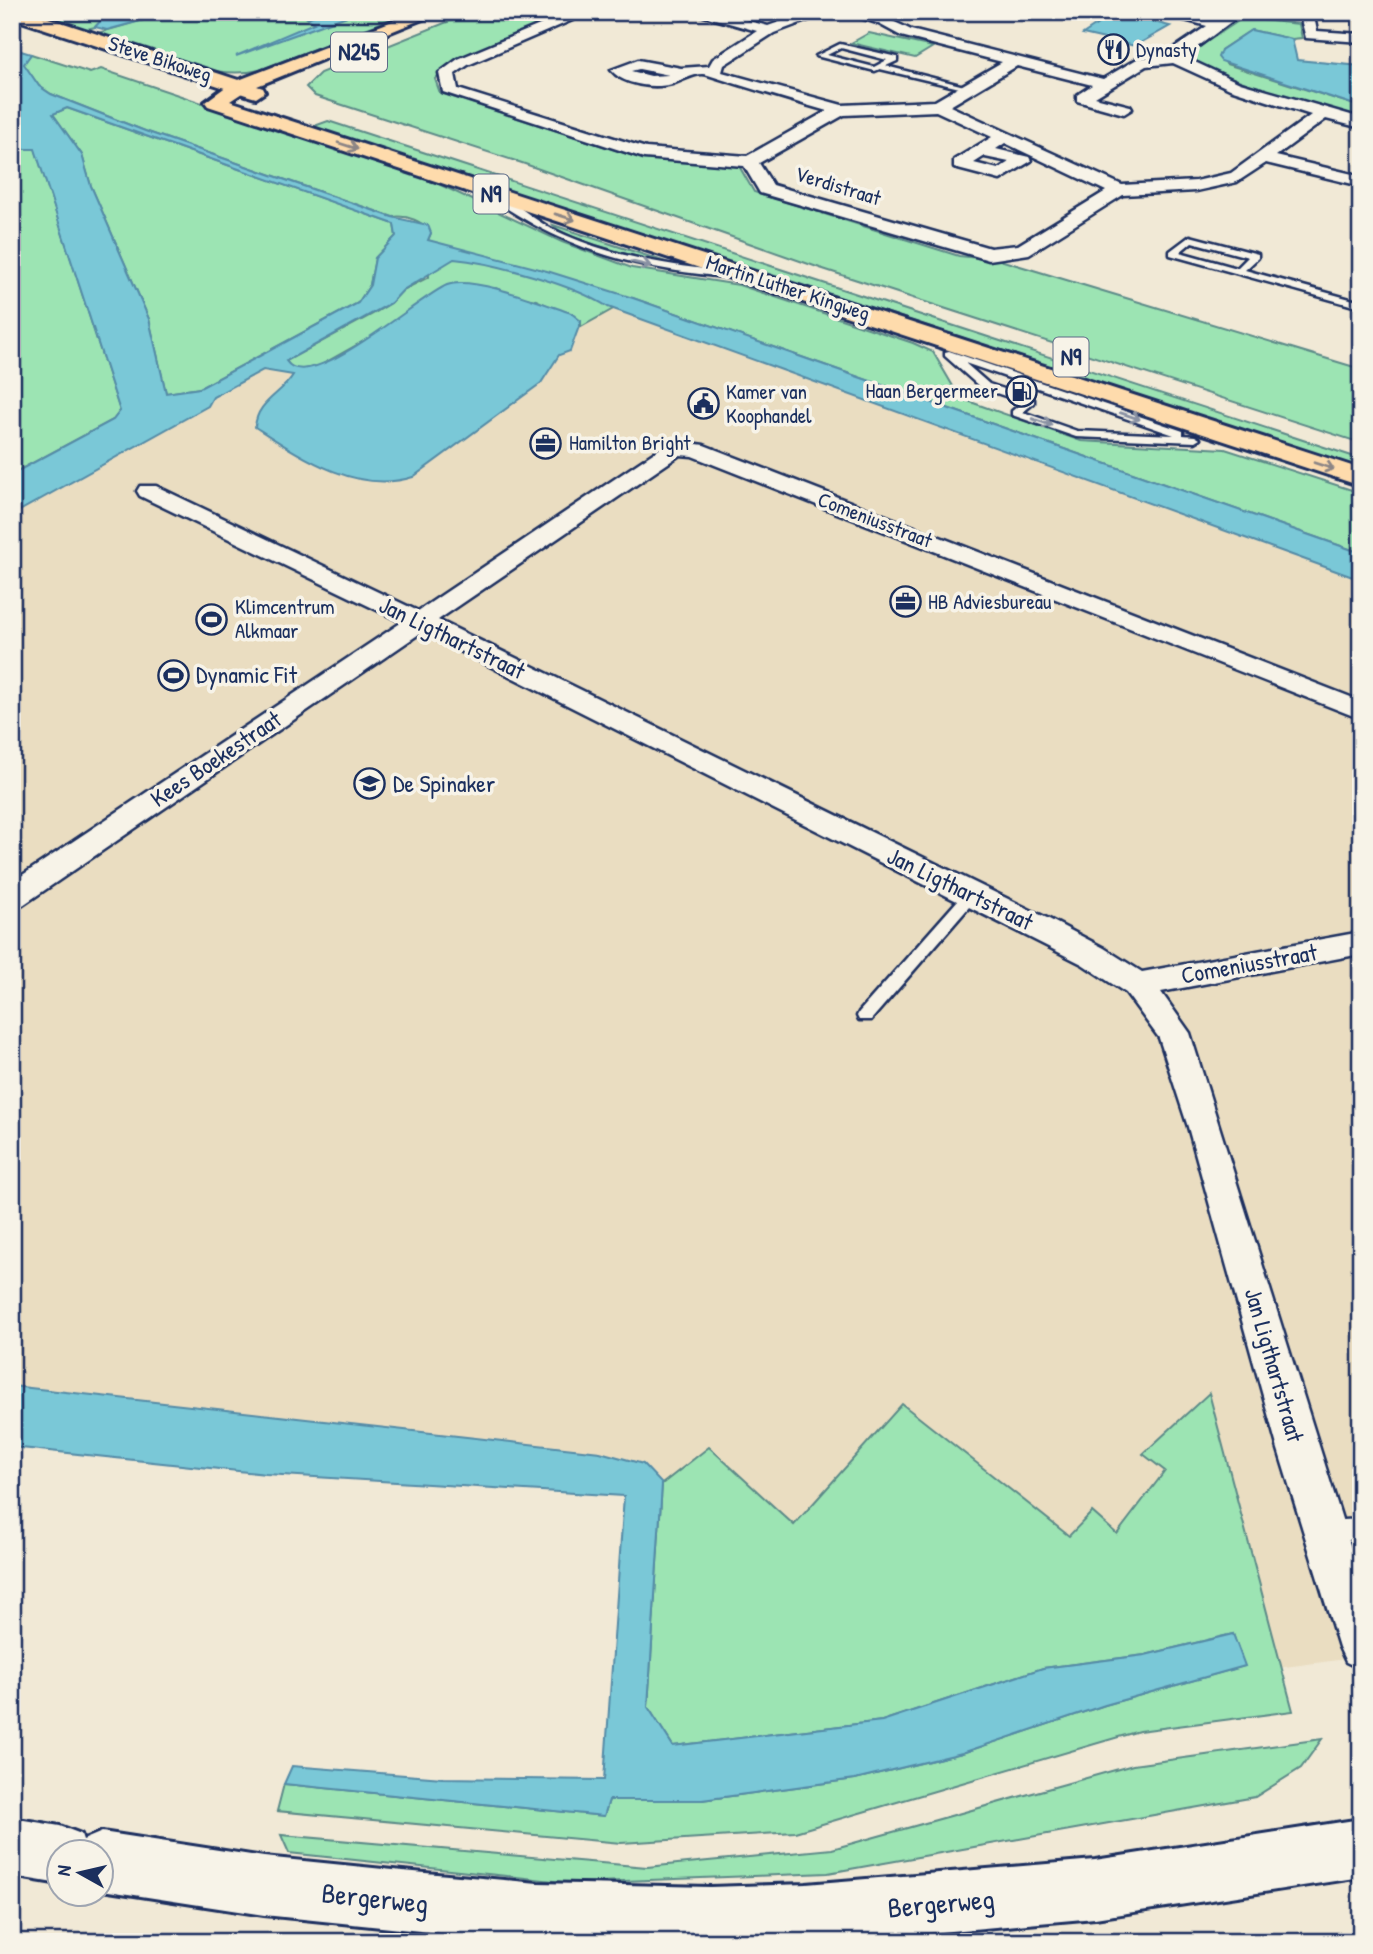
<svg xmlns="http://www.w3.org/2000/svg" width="1373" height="1954" viewBox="0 0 1373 1954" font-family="'Patrick Hand',sans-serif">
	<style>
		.built { fill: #eaddc1 }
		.green { fill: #9ce4b3; stroke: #5c8a88; stroke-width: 2 }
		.water { fill: #7ac8d7; stroke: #548ba7; stroke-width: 2; fill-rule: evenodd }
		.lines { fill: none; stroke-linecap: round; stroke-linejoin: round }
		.service-casing { stroke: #1b2f5e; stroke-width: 5 }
		.minor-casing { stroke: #1b2f5e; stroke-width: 5 }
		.secondary-casing { stroke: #1b2f5e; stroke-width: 6 }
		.primary-casing { stroke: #1b2f5e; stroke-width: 6 }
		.trunk-casing { stroke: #1b2f5e; stroke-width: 6 }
		.service { fill: #f7f3e8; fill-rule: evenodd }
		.minor { fill: #f7f3e8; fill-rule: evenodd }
		.secondary { fill: #f7f3e8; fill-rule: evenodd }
		.primary { fill: #fedbac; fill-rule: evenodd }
		.trunk { fill: #fedbac; fill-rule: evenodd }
		.oneway { stroke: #8c8585 }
		.oneway2 { stroke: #8991a3 }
		.labels { text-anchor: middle; stroke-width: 7; stroke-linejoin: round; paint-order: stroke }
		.far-poi-label { font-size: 21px; fill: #1b2f5e; stroke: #f7f3e8; text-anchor: start }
		.far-street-label { font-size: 21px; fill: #1b2f5e; stroke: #f7f3e8 }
		.shield { fill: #f7f3e8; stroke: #5d6a87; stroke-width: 2 }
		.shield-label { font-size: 23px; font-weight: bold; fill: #1b2f5e }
		.street-label { font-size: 24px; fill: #1b2f5e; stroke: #f7f3e8 }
		.poi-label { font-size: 24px; fill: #1b2f5e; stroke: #f7f3e8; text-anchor: start }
		.near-street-label { font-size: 28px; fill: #1b2f5e; stroke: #f7f3e8 }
	</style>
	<rect width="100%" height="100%" fill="#f1e9d6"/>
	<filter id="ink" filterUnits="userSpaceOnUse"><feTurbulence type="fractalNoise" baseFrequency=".0143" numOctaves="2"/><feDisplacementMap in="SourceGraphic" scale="14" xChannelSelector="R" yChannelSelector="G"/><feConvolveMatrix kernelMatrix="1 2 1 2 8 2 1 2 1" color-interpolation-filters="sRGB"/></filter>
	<g filter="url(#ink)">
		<path class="built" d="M446,249L1361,564V1657L1001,1704L634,1481L12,1416V497Z"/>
		<g class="green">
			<path d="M23,12H83L103,19L95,27L83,30Z"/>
			<path d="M184,12H409L260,70C208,82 144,50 94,34L158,16H187Z"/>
			<path d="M472,12H576L448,65L435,79L440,93L637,157L739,166L754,192L959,256L1000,260L1361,369V443L820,268L522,163L315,96L306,87L320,73Z"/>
			<path d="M1243,18L1299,24L1302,38L1292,39L1251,30L1221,50L1226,64L1361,107V120L1296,102L1193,63L1190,55L1196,49Z"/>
			<path d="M869,33L933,47L915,58L851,43Z"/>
			<path d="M31,54L90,73L101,69L428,179L562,242L632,268L739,285L913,343L933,352L957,393L965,400L1081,441L1225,449L1361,493V553L633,298L581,327V321L536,300L512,296L496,288L364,341L319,366L299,370L291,367L286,361L373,314L391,303L403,290L429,277L428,240L431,233C423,221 407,215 393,217L145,131L51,94L39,86L23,64Z"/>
			<path d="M67,108L394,224L396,236L375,258L370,285L358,303L200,388L166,393L149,319L91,186L82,155L53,114Z"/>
			<path d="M328,121L1361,459V469L864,305L522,198L309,128Z"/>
			<path d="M35,148L120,411L113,420L12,474V149Z"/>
			<path d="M553,225L678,266C655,262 562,239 553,225Z"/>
			<path d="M1209,1393L1293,1711L1139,1731L795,1832L621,1843L277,1811L284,1784L604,1816L609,1800H702L855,1779L962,1753L1105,1705L1244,1666L1233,1634L1145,1655L1043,1668L882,1721L673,1746L648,1707L662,1484L709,1447L794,1525L902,1404L1069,1536L1092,1512L1117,1534L1165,1471L1143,1454Z"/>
			<path d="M1322,1739L1301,1768L1255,1797L828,1873L572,1883L289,1853L281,1835L647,1867L832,1849L1133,1765Z"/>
		</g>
		<g class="water">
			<path d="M83,12H184L188,16H158L107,30L95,27L103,18Z"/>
			<path d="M323,12H358L236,56L314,23L307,18Z"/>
			<path d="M1071,12H1113L1170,26L1135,46L1083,34L1104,20Z"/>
			<path d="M1251,30L1292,39L1297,60L1361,66V107L1221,61L1218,57L1221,50Z"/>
			<path d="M21,51L31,54L24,64L39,86L51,94L145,131L392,217L428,225L431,233L428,240L547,271L633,298L1361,553V580L608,307C574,285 495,263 454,259L403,290L391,303L286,361C309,397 419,296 447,285C473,275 544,304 571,313L581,321L570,351L559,355L541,383L413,477C356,495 300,456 255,427C257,401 281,395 293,375L263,370L213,397L208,406L12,515V474L113,420L120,411L35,149H12L13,140L21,134L12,120V53ZM67,108L394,224L396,236L375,258L370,285L358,303L200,388L166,393L149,319L91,186L82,155L53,114Z"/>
			<path d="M12,1386L600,1452L643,1464L662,1484L648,1707L673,1746L882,1721L1043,1668L1145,1655L1233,1634L1245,1666L1105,1705L962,1753L855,1779L702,1800H609L604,1816L284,1784L292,1766L443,1778L604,1780L624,1496L266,1474L12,1447Z"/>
		</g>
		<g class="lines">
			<defs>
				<g id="service">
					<path d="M840,44L897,57V61L886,66L972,88L968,90L880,69L875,71L816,56ZM841,48L887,60L874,67L827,55Z"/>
					<path d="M492,191C513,200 531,218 552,229C610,257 673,267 737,272L742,275L737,278C643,270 566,252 489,196L488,194Z"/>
					<path d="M1190,236L1258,254V258L1245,270L1361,302V308L1170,255V251ZM1192,242L1248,257L1237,268L1180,252Z"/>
					<path d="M949,351L1183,431V435L1195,436L1200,439L1195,442L1076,437L1012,415V411L1023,402L981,388L945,356V352ZM965,363L1174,435L1077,431L1023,412L1034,403V399L989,384Z"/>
					<path d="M971,890L979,895L976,899L871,1020H859L857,1016L859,1012L966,891Z"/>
					<path d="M1361,1519V1539L1326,1541L1319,1538L1316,1531L1319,1524L1326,1521Z"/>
				</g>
				<g id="minor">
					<path d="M571,12H591L468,65L455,74L458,89L646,148L747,156L827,111C788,100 746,87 708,75C696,71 683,81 672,84C654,89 623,85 611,70L638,60L681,68L709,66L713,59L757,31L690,12H715L768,26L808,12H830L774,33L724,65L722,72L842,105L935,101L1002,62L901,36L877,23L842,12C869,12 887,17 911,30L1103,79L1137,59L1170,54L1173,49L1207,26L1155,12H1183L1217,19L1227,12H1244L1184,57L1240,83L1361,118V128L1326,119L1276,156L1361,176V186L1266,163L1237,182L1196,191L1123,195L1029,254L989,260L760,193L744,166L644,158L443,92L439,73L458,59ZM1173,63L1230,89L1311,115L1231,173L1196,181L1122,185L950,106L1017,66L1092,85L1077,95V101L1124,114L1132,109L1130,106L1095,97L1146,66ZM639,69L669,75L651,76L631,71ZM936,111L992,137L954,160V168L1000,180L1031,161L1029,157L996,149L1005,143L1106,191L1018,245L990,248L773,185L759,163L844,115ZM985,156V157L1009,162L998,169L974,163Z"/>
					<path d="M1299,12H1313L1317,31L1361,34V42L1306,38Z"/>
					<path d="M676,441L704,445L1361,701V719L692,456L680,455L438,620L1049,919L1104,948L1142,972L1361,932V954L1161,992L1190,1033L1361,1580V1669L1346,1662L1339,1647L1277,1446L1188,1127L1159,1038L1126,993L1082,964L422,632L23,905L12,908V882L402,622L140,496L137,491L140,486H156L418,611L668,443Z"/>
				</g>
				<path id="secondary" d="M12,1818L60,1826L81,1834L83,1840L102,1832L264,1857L403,1871L538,1883L710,1887L806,1884L1095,1860L1361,1819V1877L1095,1918L828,1942H528L264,1915L102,1890V1853H60V1884L12,1876Z"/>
				<path id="primary" d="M12,12H30L263,88L265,92L256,98L249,96L12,18Z"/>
				<path id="trunk" d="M416,12H440L245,91L230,101L1361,469V486L208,106L205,102L231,83Z"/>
			</defs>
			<use href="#service" class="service-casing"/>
			<use href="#minor" class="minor-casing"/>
			<use href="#secondary" class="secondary-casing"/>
			<use href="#primary" class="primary-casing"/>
			<use href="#trunk" class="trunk-casing"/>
			<use href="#service" class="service"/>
			<use href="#minor" class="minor"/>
			<use href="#secondary" class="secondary"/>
			<use href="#primary" class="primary"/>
			<use href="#trunk" class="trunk"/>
		</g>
		<defs><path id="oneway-shaft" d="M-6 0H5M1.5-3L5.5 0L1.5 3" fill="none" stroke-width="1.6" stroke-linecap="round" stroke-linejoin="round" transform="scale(1.75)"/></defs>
		<g class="oneway">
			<use href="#oneway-shaft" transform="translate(348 146) rotate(18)"/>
			<use href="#oneway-shaft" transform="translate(565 217) rotate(17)"/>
			<use href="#oneway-shaft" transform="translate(1324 466) rotate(18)"/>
		</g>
		<g class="oneway2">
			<use href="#oneway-shaft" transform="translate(641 264) rotate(13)"/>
			<use href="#oneway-shaft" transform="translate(1130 416) rotate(19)"/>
			<use href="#oneway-shaft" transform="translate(1042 422) rotate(19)"/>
		</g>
	</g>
	<defs>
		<symbol id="restaurant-ring" viewBox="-11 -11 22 22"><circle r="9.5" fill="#f7f3e8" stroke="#1b2f5e" stroke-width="1.5"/><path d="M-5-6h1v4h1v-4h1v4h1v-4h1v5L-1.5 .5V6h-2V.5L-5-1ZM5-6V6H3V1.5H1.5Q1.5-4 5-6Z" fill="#1b2f5e"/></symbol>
		<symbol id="fuel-ring" viewBox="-11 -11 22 22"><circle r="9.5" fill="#f7f3e8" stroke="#1b2f5e" stroke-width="1.5"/><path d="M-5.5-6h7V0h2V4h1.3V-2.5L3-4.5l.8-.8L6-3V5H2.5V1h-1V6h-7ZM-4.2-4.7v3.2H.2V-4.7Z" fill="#1b2f5e"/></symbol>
		<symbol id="civic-ring" viewBox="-11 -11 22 22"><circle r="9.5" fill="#f7f3e8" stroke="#1b2f5e" stroke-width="1.5"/><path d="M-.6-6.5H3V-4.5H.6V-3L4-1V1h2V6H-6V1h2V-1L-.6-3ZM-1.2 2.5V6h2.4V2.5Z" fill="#1b2f5e"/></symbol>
		<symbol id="office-ring" viewBox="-11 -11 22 22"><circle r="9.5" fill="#f7f3e8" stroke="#1b2f5e" stroke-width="1.5"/><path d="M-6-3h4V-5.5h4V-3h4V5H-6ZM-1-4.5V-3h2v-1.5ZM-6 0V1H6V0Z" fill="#1b2f5e"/></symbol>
		<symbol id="stadium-ring" viewBox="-11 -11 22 22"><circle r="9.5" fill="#f7f3e8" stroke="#1b2f5e" stroke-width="1.5"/><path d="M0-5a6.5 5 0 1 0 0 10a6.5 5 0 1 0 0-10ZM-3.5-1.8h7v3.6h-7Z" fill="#1b2f5e"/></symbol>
		<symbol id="school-ring" viewBox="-11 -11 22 22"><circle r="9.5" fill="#f7f3e8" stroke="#1b2f5e" stroke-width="1.5"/><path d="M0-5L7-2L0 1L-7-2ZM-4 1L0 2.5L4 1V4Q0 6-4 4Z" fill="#1b2f5e"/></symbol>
	</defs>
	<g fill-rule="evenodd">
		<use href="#restaurant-ring" x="1096" y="32" width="35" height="35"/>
		<use href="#fuel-ring" x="1004" y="374" width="35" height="35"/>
		<use href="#civic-ring" x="686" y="386" width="35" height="35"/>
		<use href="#office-ring" x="528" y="426" width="35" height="35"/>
		<use href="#office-ring" x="888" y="584" width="35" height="35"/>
		<use href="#stadium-ring" x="194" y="602" width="35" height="35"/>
		<use href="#stadium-ring" x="156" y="658" width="35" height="35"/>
		<use href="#school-ring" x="352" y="766" width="35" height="35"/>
	</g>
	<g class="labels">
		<g class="far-poi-label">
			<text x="1136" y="57">Dynasty</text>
			<text x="998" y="398" text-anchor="end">Haan Bergermeer</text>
			<text x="726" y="399">Kamer van<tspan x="726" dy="24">Koophandel</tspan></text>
			<text x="569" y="450">Hamilton Bright</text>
			<text x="928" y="609">HB Adviesbureau</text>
			<text x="235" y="614">Klimcentrum<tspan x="235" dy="24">Alkmaar</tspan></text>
		</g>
		<g class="far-street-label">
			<text transform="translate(160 59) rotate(18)" y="7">Steve Bikoweg</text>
			<text transform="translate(838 186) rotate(17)" y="7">Verdistraat</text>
			<text transform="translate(788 288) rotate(18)" y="7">Martin Luther Kingweg</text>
			<text transform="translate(875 520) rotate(21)" y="7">Comeniusstraat</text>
		</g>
		<g class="shield">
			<rect x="331" y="32.5" width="56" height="39" rx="5"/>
			<rect x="473.5" y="174.5" width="35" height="39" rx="5"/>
			<rect x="1053.5" y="337.5" width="35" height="39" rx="5"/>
		</g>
		<g class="shield-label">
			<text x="359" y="60">N245</text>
			<text x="491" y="202">N9</text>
			<text x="1071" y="365">N9</text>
		</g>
		<g class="street-label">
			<text transform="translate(452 638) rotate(26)" y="8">Jan Ligthartstraat</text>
			<text transform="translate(216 759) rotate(-34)" y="8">Kees Boekestraat</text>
			<text transform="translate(960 889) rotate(26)" y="8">Jan Ligthartstraat</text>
			<text transform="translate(1249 964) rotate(-10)" y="8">Comeniusstraat</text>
			<text transform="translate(1274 1365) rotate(74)" y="8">Jan Ligthartstraat</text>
		</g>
		<g class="poi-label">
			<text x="196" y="683">Dynamic Fit</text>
			<text x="393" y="792">De Spinaker</text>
		</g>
		<g class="near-street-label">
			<text transform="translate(375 1898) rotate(6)" y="10">Bergerweg</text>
			<text transform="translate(941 1903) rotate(-5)" y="10">Bergerweg</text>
		</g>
	</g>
	<rect width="1373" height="1954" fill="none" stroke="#f7f3e8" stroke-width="42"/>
	<rect x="21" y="21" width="1331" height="1912" fill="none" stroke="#1b2f5e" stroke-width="2.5" filter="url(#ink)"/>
	<g transform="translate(80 1873) rotate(278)"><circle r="33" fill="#f7f3e8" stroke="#9fa5b1" stroke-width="2"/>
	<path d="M0-5L12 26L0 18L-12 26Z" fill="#1b2f5e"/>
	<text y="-10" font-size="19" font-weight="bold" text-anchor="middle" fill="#1b2f5e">N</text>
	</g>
</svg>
